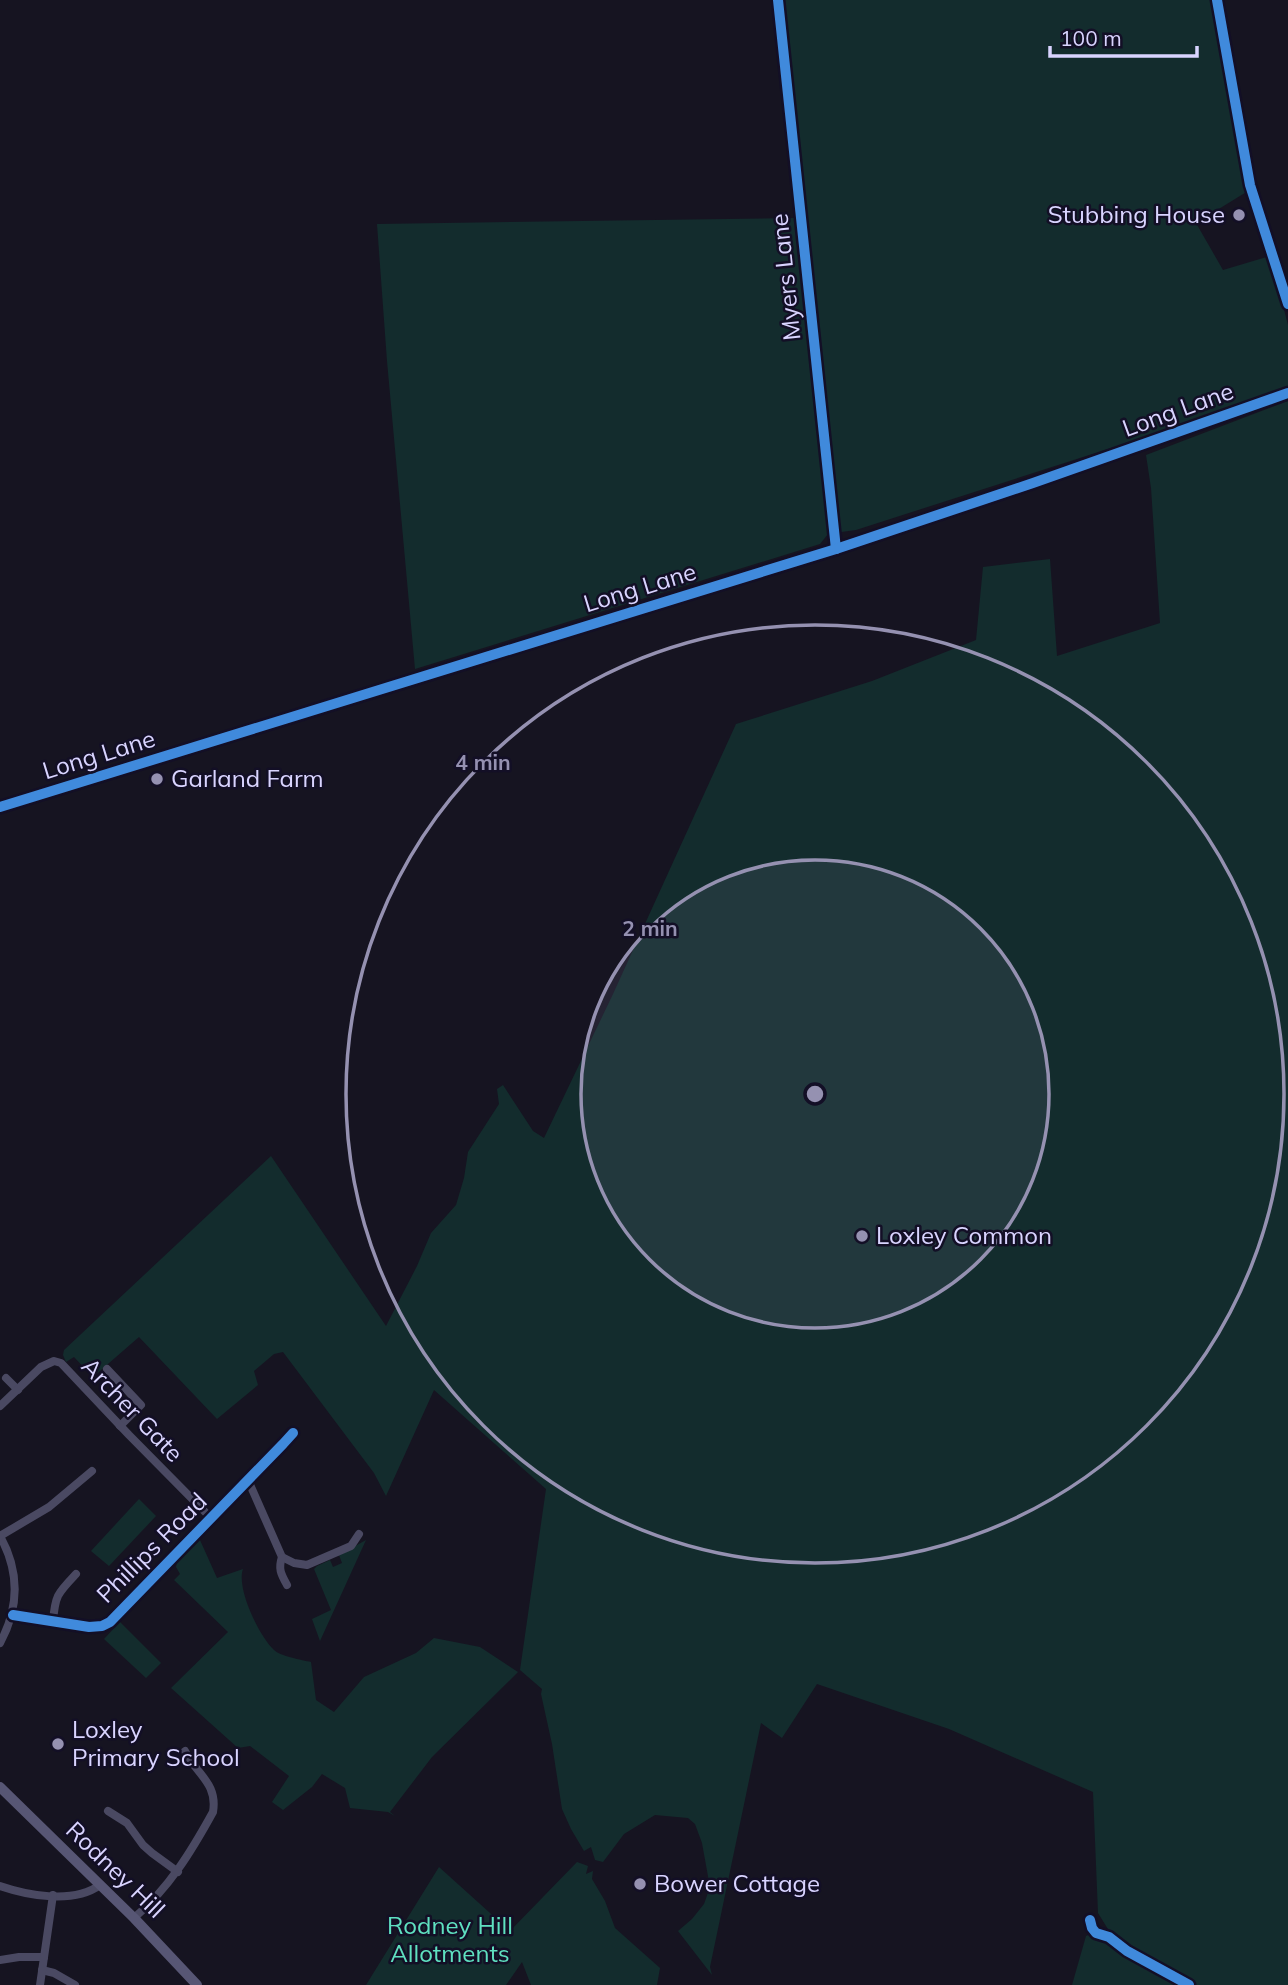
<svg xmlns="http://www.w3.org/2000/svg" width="1288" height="1985" viewBox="0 0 1288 1985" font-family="Mulish,sans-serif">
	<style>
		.green { fill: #132c2d }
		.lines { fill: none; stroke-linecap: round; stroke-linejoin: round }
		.street { stroke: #4a4962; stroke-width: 8 }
		.secondary { stroke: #575674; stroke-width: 10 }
		.cycleway-casing { stroke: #130f26; stroke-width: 15 }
		.cycleway { stroke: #408adc; stroke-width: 10 }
		.ring { fill: none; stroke: #9591b1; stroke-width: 3.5 }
		.poi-dot { fill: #9591b1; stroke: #130f26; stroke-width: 2.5 }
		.labels { text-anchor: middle; stroke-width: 5; stroke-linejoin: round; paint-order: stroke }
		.poi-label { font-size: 24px; fill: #d9d4ff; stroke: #130f26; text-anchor: start }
		.street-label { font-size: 24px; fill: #d9d4ff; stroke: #130f26 }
		.park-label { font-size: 24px; fill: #5fe0c0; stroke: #130f26 }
		.centre { fill: #9591b1; stroke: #130f26; stroke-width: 3.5 }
		.ring-label { font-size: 21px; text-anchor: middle; font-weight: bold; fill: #9591b1; stroke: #130f26; stroke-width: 5; stroke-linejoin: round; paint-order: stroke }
	</style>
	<rect width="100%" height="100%" fill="#161421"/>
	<g class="green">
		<path d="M783,0H1214L1248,191L1196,223L1223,270L1270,256L1288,325V387L1139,439L856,530L841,532Z"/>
		<path d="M795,218L828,534L820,544L415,669L387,361L377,224Z"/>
		<path d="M1288,401V1985H1196L1130,1949L1111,1934L1098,1913L1093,1792L949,1729L817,1684L782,1738L761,1723L710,1967L712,1975L678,1931L692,1919L704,1904L710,1887L702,1843L695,1824L688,1818L655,1815L624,1834L603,1862L595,1860L591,1847L584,1851L571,1829L562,1809L552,1744L541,1694L542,1689L520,1670L546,1489L434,1390L386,1496L374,1473L283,1352L274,1354L254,1371L258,1385L217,1419L139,1337L93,1377L74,1357L66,1362L63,1355L64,1350L271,1156L386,1326L417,1266L431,1233L456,1205L464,1178L468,1152L499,1104L497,1089L503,1085L533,1131L544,1138L613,994L736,724L872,681L976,640L983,567L1050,559L1057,656L1160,623L1151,488L1146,455Z"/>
		<path d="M139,1499L156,1516L109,1566L91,1551Z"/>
		<path d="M200,1540L217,1578L243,1569C236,1588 259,1636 274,1650C280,1656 302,1660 311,1662L316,1700L334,1712L364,1677L416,1653L434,1638L480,1647L518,1672L432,1757L390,1812L395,1816L388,1812L350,1808L345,1788L322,1774L312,1787L283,1810L272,1802L289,1776L250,1746L238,1748L171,1688L228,1632L174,1580L180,1574L176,1567L177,1562Z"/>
		<path d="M366,1540L320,1641L312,1619L331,1610L314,1569L317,1566L330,1560L333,1567L342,1563L339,1555Z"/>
		<path d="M120,1622L161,1663L146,1678L104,1639Z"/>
		<path d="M577,1862L588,1866L586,1874L593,1871L592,1879L605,1901L615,1928L660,1968L657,1985H531L522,1962L506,1985H366L439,1867L510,1931Z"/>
		<path d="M1091,1934L1100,1935L1104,1937L1159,1975L1182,1985H1072L1086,1936Z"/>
	</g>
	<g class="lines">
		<g class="street">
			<path d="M778,0L836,549"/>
			<path d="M1217,0L1250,185L1288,304"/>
			<path d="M0,807L836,549L1033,483L1288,393"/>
			<path d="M107,1369L141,1405L120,1426"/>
			<path d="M6,1378L18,1390"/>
			<path d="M0,1406L41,1367L54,1361L61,1363L129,1435L211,1518"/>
			<path d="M248,1480L282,1557L294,1563L307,1565L351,1546L359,1534"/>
			<path d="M0,1536C20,1572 19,1608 0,1643"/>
			<path d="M0,1536L49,1507L92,1471"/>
			<path d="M282,1557C278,1569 281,1574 287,1585"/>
			<path d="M13,1615L89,1627L102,1626L110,1622L283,1444L293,1433"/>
			<path d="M53,1622C55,1595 58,1593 76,1574"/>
			<path d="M108,1811L127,1823L143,1845L152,1853L178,1872"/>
			<path d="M0,1886C29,1896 74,1904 100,1885"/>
			<path d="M134,1918C169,1888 191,1852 213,1812C218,1783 196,1774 185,1751"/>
			<path d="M0,1960L19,1957H44"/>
			<path d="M42,1970L54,1973L75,1985"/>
			<path d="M40,1985L53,1895"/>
		</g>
		<path class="secondary" d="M0,1787L134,1918L197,1985"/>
		<defs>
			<g id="cycleway">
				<path d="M778,0L836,549"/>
				<path d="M1217,0L1250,185L1288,304"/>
				<path d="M0,807L836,549L1033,483L1288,393"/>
				<path d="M13,1615L89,1627L102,1626L110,1622L283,1444L293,1433"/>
				<path d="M1090,1920L1092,1928L1096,1933L1109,1937L1127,1951L1189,1985"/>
			</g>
		</defs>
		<use href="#cycleway" class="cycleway-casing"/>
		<use href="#cycleway" class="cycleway"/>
	</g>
	<circle cx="815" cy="1094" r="234" fill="#9591b1" fill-opacity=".12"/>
	<g class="ring">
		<circle cx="815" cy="1094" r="234"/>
		<circle cx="815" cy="1094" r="469"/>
	</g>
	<g class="poi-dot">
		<circle cx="1239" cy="215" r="7"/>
		<circle cx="157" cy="779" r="7"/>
		<circle cx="862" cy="1236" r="7"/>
		<circle cx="58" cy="1744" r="7"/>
		<circle cx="640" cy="1884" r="7"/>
	</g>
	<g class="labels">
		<g class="poi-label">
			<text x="1225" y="223" text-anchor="end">Stubbing House</text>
			<text x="171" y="787">Garland Farm</text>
			<text x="876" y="1244">Loxley Common</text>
			<text x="72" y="1738">Loxley<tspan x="72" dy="28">Primary School</tspan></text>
			<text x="654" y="1892">Bower Cottage</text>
		</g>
		<g class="street-label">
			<text transform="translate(786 277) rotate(-96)" y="8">Myers Lane</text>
			<text transform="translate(1178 410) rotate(-20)" y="8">Long Lane</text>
			<text transform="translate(640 588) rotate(-17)" y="8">Long Lane</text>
			<text transform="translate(99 755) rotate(-17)" y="8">Long Lane</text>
			<text transform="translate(132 1410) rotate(46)" y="8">Archer Gate</text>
			<text transform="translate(152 1548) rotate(-45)" y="8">Phillips Road</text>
			<text transform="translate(115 1870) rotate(44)" y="8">Rodney Hill</text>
		</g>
		<g class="park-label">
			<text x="450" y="1934">Rodney Hill<tspan x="450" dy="28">Allotments</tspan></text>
		</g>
	</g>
	<circle cx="815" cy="1094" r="10" class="centre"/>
	<g class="ring-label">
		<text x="483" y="770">4 min</text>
		<text x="650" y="936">2 min</text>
	</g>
	<path d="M1050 46v10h147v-10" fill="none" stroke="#d9d4ff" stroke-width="3.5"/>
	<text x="1060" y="46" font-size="21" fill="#d9d4ff" stroke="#130f26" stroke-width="5" paint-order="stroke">100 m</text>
</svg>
